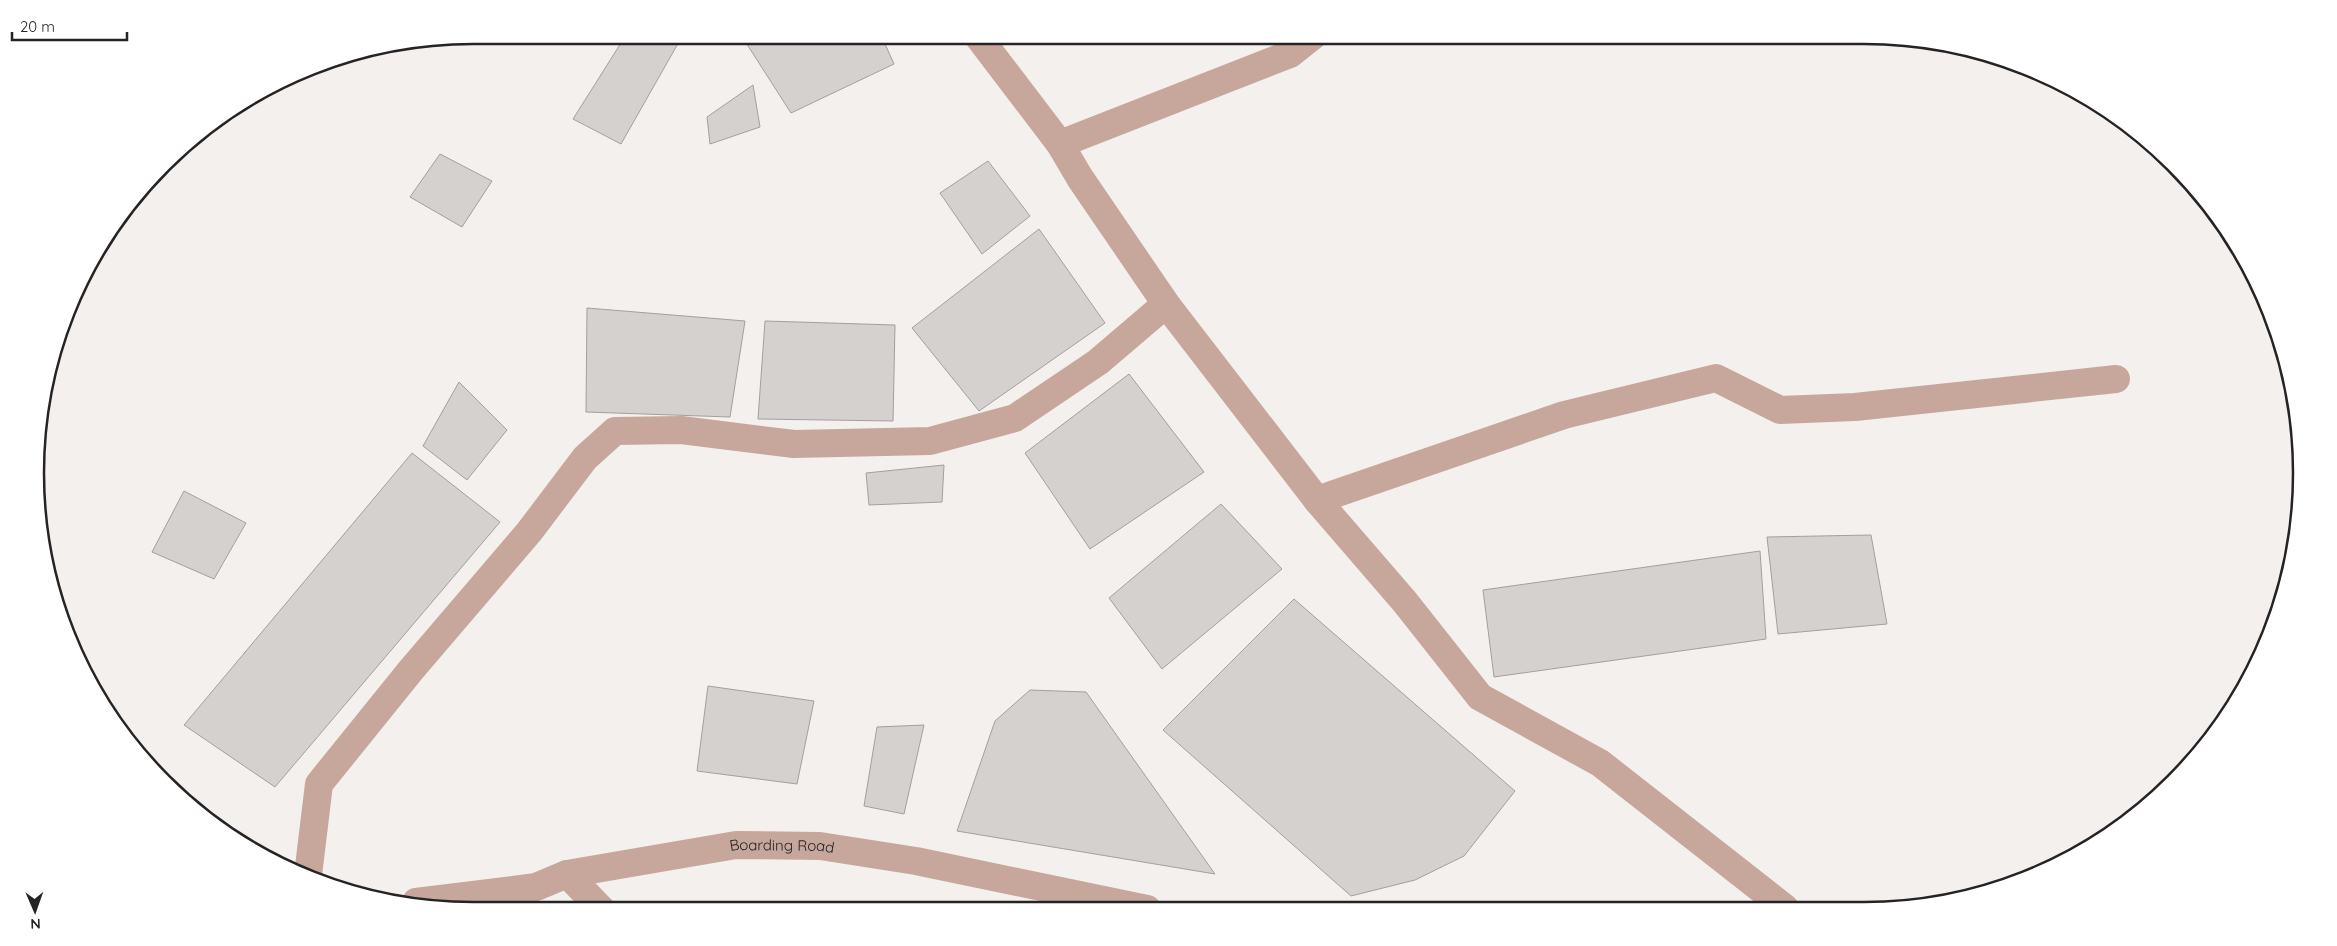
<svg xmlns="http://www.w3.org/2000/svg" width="2337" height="946" viewBox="0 0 2337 946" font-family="Quicksand,sans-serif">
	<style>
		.building { fill: #d4d1cf; stroke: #a39f9e }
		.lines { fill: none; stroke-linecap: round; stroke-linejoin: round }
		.street { stroke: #c7a79c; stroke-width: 28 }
		.labels { text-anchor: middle; stroke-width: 4; stroke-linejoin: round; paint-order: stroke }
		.street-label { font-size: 15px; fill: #252323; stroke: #fff }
		.rim { fill: none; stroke: #252323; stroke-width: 2.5 }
	</style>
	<rect width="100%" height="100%" fill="#f4f0ee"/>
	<g class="building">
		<path d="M626,35H670L680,40L621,144L573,119Z"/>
		<path d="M741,35H881L894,64L791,113Z"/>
		<path d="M753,85L760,127L710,144L707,117Z"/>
		<path d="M440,154L492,181L462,227L410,197Z"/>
		<path d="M988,161L1030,216L982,254L940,193Z"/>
		<path d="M1039,229L1105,323L979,411L912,328Z"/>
		<path d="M587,308L745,321L730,417L586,412Z"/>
		<path d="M765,321L895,325L893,421L758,419Z"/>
		<path d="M1129,374L1204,472L1090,549L1025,453Z"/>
		<path d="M459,382L507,430L467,480L423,446Z"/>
		<path d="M412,453L500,522L275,787L184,725Z"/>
		<path d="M944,465L942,502L869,505L866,473Z"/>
		<path d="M184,491L246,523L214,579L152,552Z"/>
		<path d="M1221,504L1282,569L1162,669L1109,598Z"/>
		<path d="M1871,535L1887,624L1778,634L1767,537Z"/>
		<path d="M1760,551L1766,639L1494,677L1483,590Z"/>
		<path d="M1294,599L1515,791L1464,856L1415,880L1351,896L1163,730Z"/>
		<path d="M708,686L814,701L797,784L697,771Z"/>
		<path d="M1030,690L1086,692L1215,874L957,831L995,721Z"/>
		<path d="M924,725L904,814L864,806L877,727Z"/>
	</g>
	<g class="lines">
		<g class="street">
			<path d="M977,35L1060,144L1080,178L1166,304L1317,500L1405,602L1480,697L1600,763L1785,908"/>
			<path d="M1060,144L1290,54L1314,35"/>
			<path d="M1317,500L1564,415L1716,378L1780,410L1855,407L2116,379"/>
			<path d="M567,874L603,911"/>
			<path d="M308,875L319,784L411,670L529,532L585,458L615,431L681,430L794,444L930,441L1015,418L1098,362L1166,304"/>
			<path id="s1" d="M416,902L536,887L567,874L736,845L820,846L916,861L1147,909"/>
		</g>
	</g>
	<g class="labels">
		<g class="street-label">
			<text dy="5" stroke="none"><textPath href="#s1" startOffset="372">Boarding Road</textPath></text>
		</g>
	</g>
	<path d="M0 0H2337V946H0ZM473 44H1864A429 429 0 0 1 2293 473V473A429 429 0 0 1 1864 902H473A429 429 0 0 1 44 473V473A429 429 0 0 1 473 44Z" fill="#fff" fill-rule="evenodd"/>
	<path class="rim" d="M473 44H1864A429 429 0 0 1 2293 473V473A429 429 0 0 1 1864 902H473A429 429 0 0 1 44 473V473A429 429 0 0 1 473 44Z"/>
	<g transform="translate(35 911) rotate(178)" stroke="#ffffff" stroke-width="4" paint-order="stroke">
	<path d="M0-4L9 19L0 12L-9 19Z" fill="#252323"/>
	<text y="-8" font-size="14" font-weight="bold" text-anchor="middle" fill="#252323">N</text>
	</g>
	<path d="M12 32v8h115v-8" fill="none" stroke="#252323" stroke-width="2.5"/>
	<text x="20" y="32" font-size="15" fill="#252323" stroke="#ffffff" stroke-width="4" paint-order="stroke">20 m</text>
</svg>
